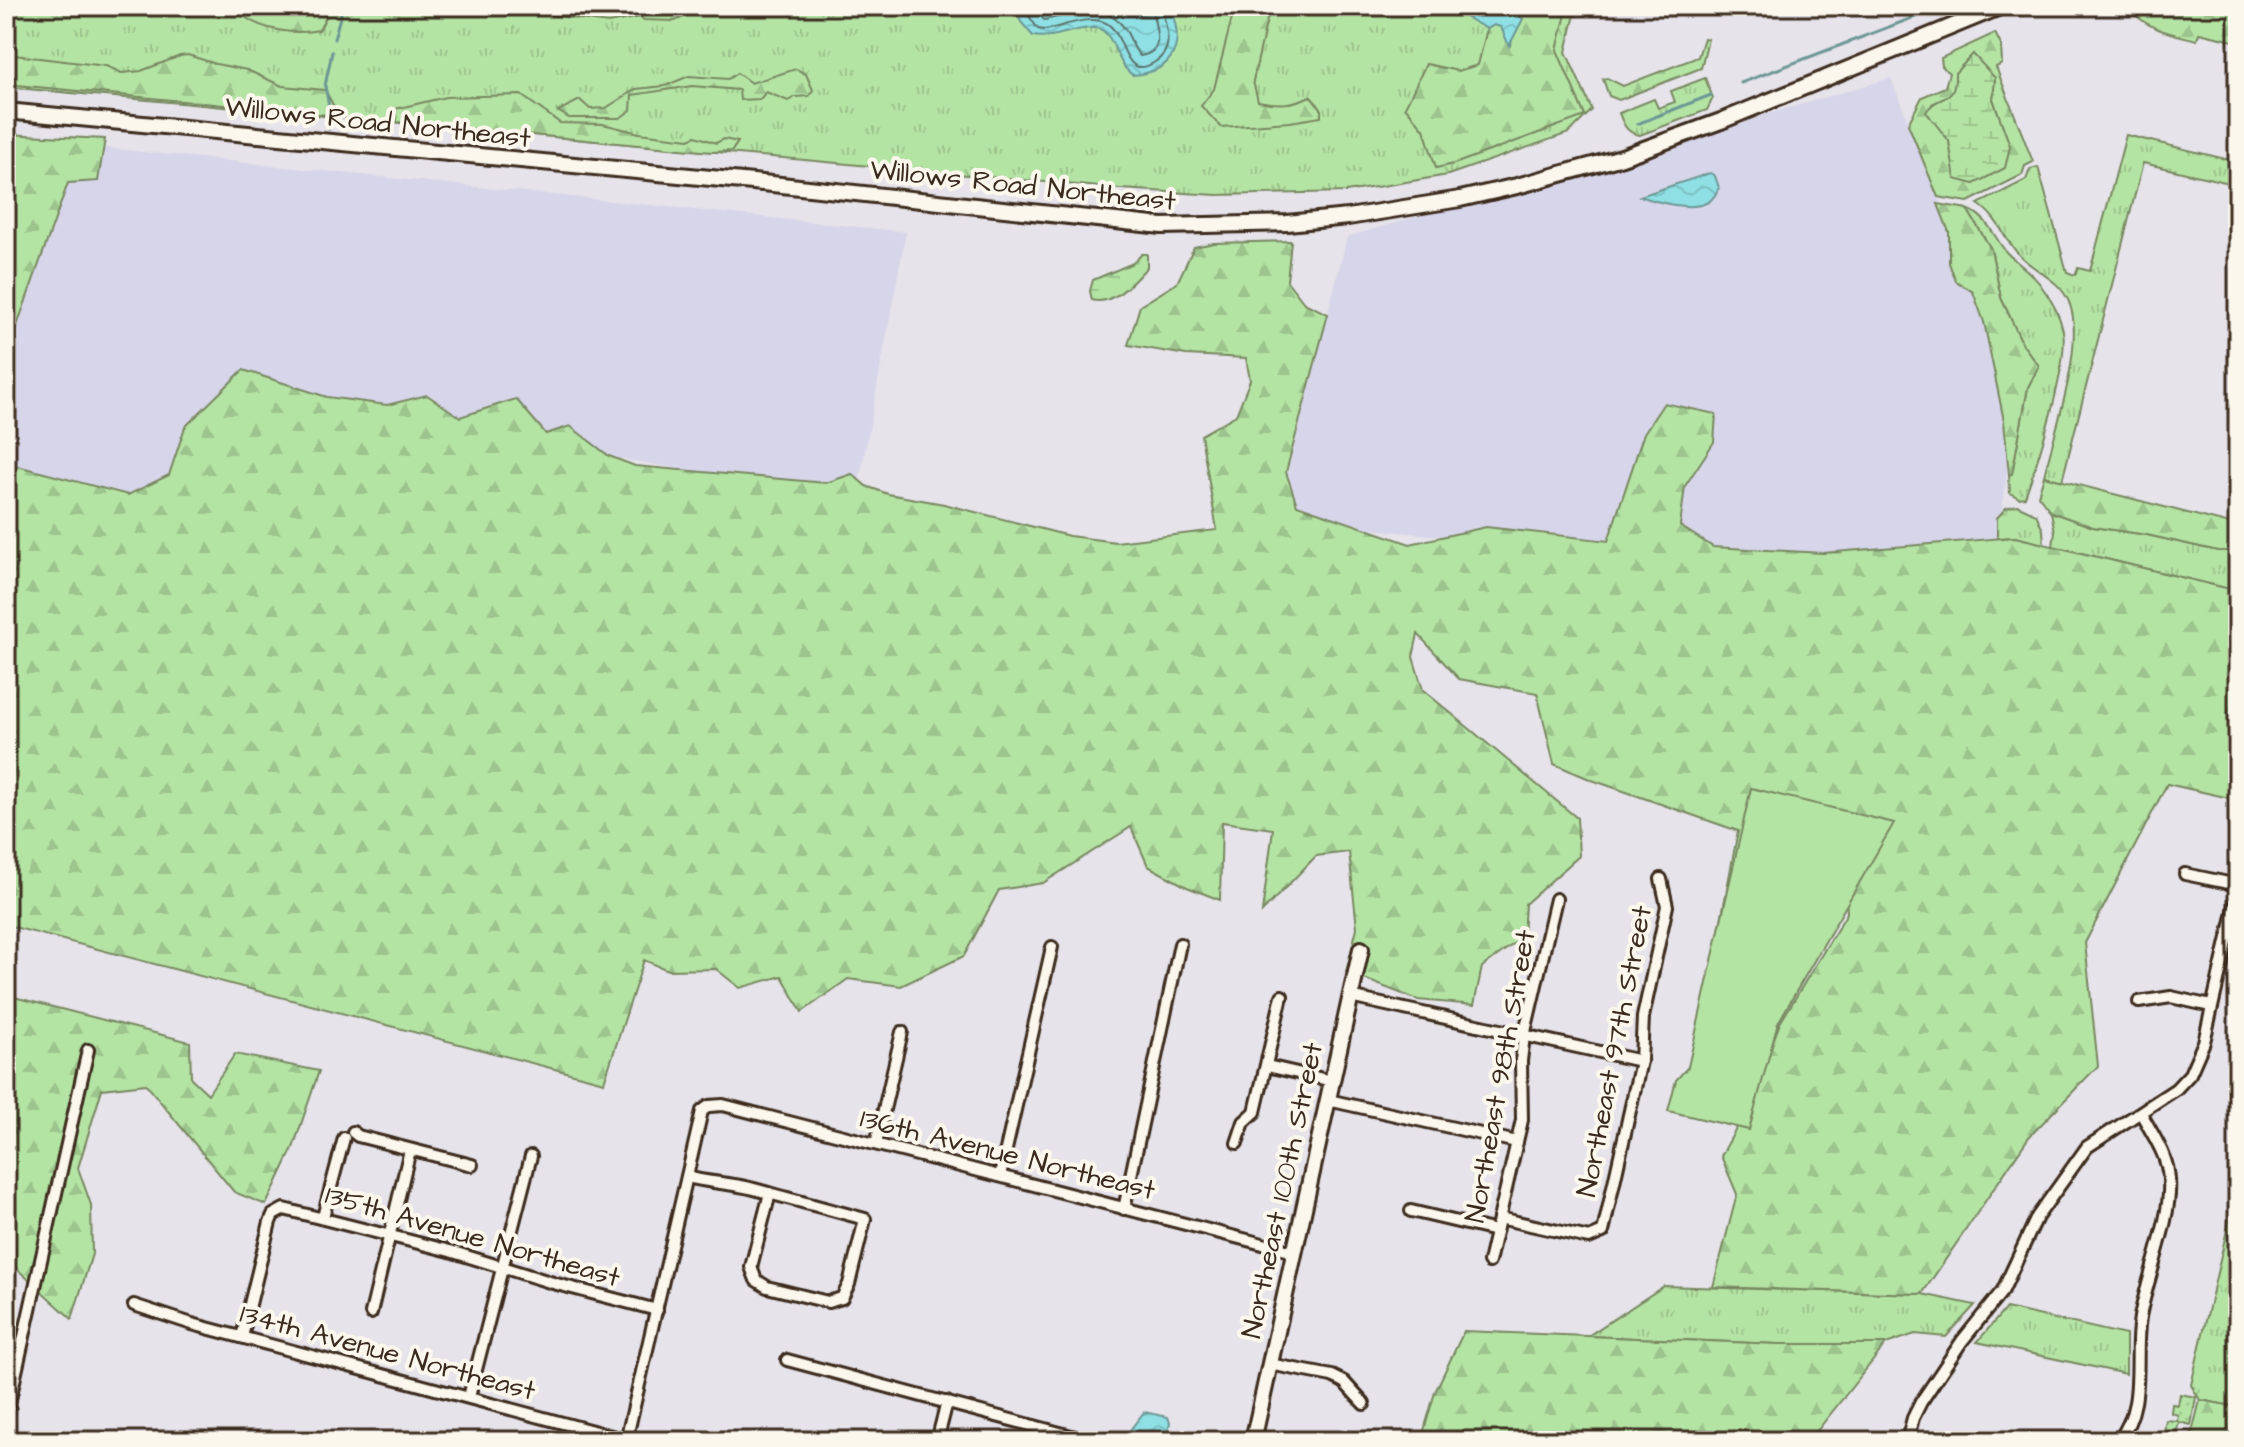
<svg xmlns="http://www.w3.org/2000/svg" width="2244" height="1447" viewBox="0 0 2244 1447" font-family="'Architects Daughter',sans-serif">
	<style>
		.built { fill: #d7d5e9 }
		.grass { fill: url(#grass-tufts); stroke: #788761; stroke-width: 2 }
		.forest { fill: url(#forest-firs); stroke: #788761; stroke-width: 2; fill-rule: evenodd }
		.wetland { fill: url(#wetland-marsh); stroke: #788761; stroke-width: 2 }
		.park { fill: url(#park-dots); stroke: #788761; stroke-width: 2 }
		.pitch { fill: #b4e4a4; stroke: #788761; stroke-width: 2 }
		.water { fill: url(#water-waves); stroke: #6d9795; stroke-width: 2 }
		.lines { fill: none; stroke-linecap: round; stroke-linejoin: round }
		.shore { stroke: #5c736d; stroke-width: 2 }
		.stream { stroke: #6d9795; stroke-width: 3 }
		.street-casing { stroke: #3b2a1e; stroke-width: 16 }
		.secondary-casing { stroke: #3b2a1e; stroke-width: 20 }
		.street { stroke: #fbf7ec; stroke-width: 10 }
		.secondary { stroke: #fbf7ec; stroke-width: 14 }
		.labels { text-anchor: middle; stroke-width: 8; stroke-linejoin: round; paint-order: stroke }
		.street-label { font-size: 28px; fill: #3b2a1e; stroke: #fbf7ec }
	</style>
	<defs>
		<pattern id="grass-tufts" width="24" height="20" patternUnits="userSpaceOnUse" patternTransform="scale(2)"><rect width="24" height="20" fill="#b4e4a4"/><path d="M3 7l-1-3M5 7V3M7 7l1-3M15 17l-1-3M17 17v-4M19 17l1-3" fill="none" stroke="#9cc48d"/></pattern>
		<pattern id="forest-firs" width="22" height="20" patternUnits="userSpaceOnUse" patternTransform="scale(2)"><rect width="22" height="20" fill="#b4e4a4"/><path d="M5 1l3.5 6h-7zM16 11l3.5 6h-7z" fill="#9cc48d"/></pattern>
		<pattern id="wetland-marsh" width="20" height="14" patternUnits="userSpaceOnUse" patternTransform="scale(2)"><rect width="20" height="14" fill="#b4e4a4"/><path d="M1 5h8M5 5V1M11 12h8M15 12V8" fill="none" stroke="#9cc48d"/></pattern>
		<pattern id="park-dots" width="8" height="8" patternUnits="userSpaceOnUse" patternTransform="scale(2)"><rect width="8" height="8" fill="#b4e4a4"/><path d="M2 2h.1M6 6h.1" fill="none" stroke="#9cc48d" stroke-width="1.8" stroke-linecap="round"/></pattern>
		<pattern id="water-waves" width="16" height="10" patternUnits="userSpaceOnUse" patternTransform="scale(2)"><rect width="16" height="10" fill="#8ee0e4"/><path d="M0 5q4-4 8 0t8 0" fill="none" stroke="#7bc0c3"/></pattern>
	</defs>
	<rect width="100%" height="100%" fill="#e6e3ea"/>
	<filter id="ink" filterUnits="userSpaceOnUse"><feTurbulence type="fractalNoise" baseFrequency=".0125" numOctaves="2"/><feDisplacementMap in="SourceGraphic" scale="16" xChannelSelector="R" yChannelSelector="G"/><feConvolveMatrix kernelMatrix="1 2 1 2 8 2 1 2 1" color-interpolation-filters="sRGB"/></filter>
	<g filter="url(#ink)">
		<g class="built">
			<path d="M1891,78L2017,399L1994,568L1788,571L1330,525L1293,508L1288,472L1347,237Z"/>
			<path d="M48,142L906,232L856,499L253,396L6,811V274Z"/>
		</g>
		<g class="grass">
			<path d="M6,6H1577L1566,52L1592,110L1569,133L1448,175L1346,192L1217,195L1121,189L6,87Z"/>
			<path d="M1705,78L1713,98L1707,110L1640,135C1626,133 1624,125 1619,113L1654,99L1658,108L1675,102L1671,91Z"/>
			<path d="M2126,135L2238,162V185L2143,163L2062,481L2044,476C2054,433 2086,343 2069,302C2060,280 2036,272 2020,256C2004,239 1998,217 1978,204L2026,180L2030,169L2038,167L2067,272L2075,275L2078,268L2090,271Z"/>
			<path d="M1967,209C1988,216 1994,238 2007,253C2018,264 2034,274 2042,287C2051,299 2060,316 2063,331C2069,364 2037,463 2025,497L2019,498L2010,493L2009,475L2012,473L2028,387L2039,366L2023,345L2001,298L1991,249Z"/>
			<path d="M2017,505L2036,514L2043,530L2044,544L2015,537L1997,538V518L2006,508Z"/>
			<path d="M2051,512L2093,527L2147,535L2218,551H2238V591L2053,546L2055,532Z"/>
			<path d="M2238,1182V1407L2200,1400L2191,1385Z"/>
			<path d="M1664,1286L1922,1294L1975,1305L1946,1337L1915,1334L1886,1344H1778L1588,1336Z"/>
			<path d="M2006,1308L2126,1335V1374L1977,1342Z"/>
		</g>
		<g class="forest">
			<path d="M243,6H310L320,9L326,17L319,30C296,35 263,31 244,16Z"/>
			<path d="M528,6H696L701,9L675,21L644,20L640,17L608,23L550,15L542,8Z"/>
			<path d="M1235,6H1270L1253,81L1258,101C1278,105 1292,105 1310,96L1321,108V117L1290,122L1221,127L1201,106L1214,89Z"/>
			<path d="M1504,6H1568L1557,50L1585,116L1454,164L1436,168L1424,129L1405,107L1426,64L1458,71L1478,65L1487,29L1494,25L1501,27L1510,45L1519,15L1510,14Z"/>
			<path d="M2128,6H2238V42L2199,33L2197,40C2170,33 2145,30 2128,6Z"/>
			<path d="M1995,33L2001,45L2002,64L1996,67L2033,162L2025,166L2022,175L1968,202L1938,197L1908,124L1922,97L1945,87L1949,73L1942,66L1941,58ZM1995,78L1993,99L2010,146L1956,179L1949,141L1932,104L1950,96L1955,90Z"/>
			<path d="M1704,38L1708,39L1701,68L1619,100L1609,96L1603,79L1607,78L1623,86L1698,57Z"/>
			<path d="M6,54L106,66L122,73L141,71L180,56L188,55L216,64L247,70L282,86L325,90L339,116L6,84Z"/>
			<path d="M796,69L806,74L813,90L809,96L795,97L788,101L766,92L760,99L740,100L739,90L692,86L632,95L631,110L620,118H569L558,111L580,100L590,109L606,108L636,89L665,86L689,76L728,79L737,73L751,83Z"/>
			<path d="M521,95L560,123L603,124L639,133L689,139L696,136L716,143L724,139L738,142L732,151L712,152L397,122L395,109L446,97Z"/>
			<path d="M6,134L105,139L98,181L68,183L15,331L6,336Z"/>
			<path d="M1938,204L1967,209L1991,249L2001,298L2023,345L2039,366L2028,387L2012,474L2009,475L2004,421L1984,322L1973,292L1956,281L1949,263V232Z"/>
			<path d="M1291,241L1287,281L1304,303L1328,314L1286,472L1297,505L1410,544L1486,527L1608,541L1644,433L1664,403L1716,414L1714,442L1685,486L1680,526L1713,547L1823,553L2015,537L2238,591V800L2167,784L2085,943L2098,1066L2029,1137L1922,1294L1713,1287L1737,1194L1721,1156L1747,1109L1780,1023L1847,913L1844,862L1697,1046L1738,831L1592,780L1554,764L1537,693L1459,679L1418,634L1413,657L1423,690L1577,818L1579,856L1525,904L1523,937L1482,967L1474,1005L1418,1000L1346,972L1357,928L1349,852L1316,856L1262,912L1273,829L1222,822L1220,900L1187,887L1148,866L1131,827L1043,883L999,890L964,956L901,986L848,979L802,1012L782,976L740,988L716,969L668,970L644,960L604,1082L6,925V463L128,495L169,475L185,427L243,370L327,397L387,405L427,395L460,417L516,399L546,434L570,426L609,456L635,466L826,483L852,474L866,486L888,494L944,504L1069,536L1116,542L1217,530L1201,435L1236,415L1250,380L1246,358L1186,355L1128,345L1140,306L1177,283L1194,247L1214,243Z"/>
			<path d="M2044,476L2238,526V551H2218L2147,535L2093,527L2051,512L2038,495Z"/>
			<path d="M6,995L190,1042L191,1078L208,1094L235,1054L319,1071L293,1148L266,1205L234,1192L146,1084L102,1089L78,1168L91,1205L92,1254L72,1319L6,1259Z"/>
			<path d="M1464,1331L1778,1344H1886L1809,1441H1421L1435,1392Z"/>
			<path d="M2200,1400L2238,1407V1441H2190Z"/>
		</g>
		<g class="wetland">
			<path d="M1973,54L1995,78L1993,99L2010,146L2005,168L1974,184L1955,179L1949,141L1926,112C1940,91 1956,107 1955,73Z"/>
			<path d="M1142,254H1147V267C1134,281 1114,306 1092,300L1090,291L1093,280L1133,263Z"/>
		</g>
		<path class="park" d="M2180,1394L2196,1397L2191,1425L2179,1422L2176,1433L2164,1431L2166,1420L2177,1421L2178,1415L2171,1413L2172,1404L2178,1405Z"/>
		<path class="pitch" d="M1751,788L1894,823L1778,1023L1749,1130L1668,1111L1676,1080L1688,1067Z"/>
		<g class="water">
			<path d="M1013,6H1169C1186,43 1175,72 1133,75C1115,65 1115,29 1095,28C1074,27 1055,40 1033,36L1021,22Z"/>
			<path d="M1446,6H1504L1510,14L1519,15L1523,19L1509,46L1501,27L1494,25L1487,29Z"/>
			<path d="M1710,173L1715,176L1719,188C1716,193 1713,201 1706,203C1689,211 1657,202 1640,196Z"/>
			<path d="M1144,1412L1168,1417L1170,1423L1166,1441H1126L1130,1430Z"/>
		</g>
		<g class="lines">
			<g class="shore">
				<path d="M1022,6L1038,29L1045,30C1062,27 1090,14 1106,23C1127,34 1122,83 1155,62C1177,48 1164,26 1162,6"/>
				<path d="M1033,6L1044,20C1074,14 1105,0 1125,29C1131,38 1133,49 1140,56C1169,52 1153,25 1152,6"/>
			</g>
			<g class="stream">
				<path d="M2164,6L2171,9L2200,6"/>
				<path d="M2212,6L2238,14"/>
				<path d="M334,39L343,6"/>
				<path d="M1741,83L1944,6"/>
				<path d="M330,112L325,86L332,52"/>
				<path d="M1637,124L1711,95"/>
				<path d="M329,129L331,122"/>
			</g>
			<defs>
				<g id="street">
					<path d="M2185,874L2238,885"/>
					<path d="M1350,997L1641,1061"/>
					<path d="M2139,1002L2171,997L2211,1006"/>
					<path d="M1267,1066L1332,1081"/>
					<path d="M1328,1100L1517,1142"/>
					<path d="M353,1132L358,1136L472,1165"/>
					<path d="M1237,1143L1244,1122L1255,1112L1282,996"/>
					<path d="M876,1144L902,1032"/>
					<path d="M1000,1176L1052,947"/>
					<path d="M687,1177C709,1183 732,1183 754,1189L865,1219L849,1284L842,1298L828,1302L767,1287L756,1280L751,1267L770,1193"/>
					<path d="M1124,1209L1180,944"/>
					<path d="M1411,1211L1496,1231"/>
					<path d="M323,1217L344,1138"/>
					<path d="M1499,1218L1589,1238L1603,1232L1641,1061L1643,1017L1667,906L1661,879"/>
					<path d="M1489,1262L1522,1120L1521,1061L1524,1036L1556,899"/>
					<path d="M134,1305L192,1324L630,1441"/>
					<path d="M371,1313L410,1150"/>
					<path d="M242,1337L270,1222L273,1215L284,1209L450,1251L553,1283L657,1310"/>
					<path d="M787,1360L1090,1441"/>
					<path d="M1269,1364L1332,1376L1344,1382L1364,1404"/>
					<path d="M469,1397L531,1156"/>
					<path d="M6,1417L88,1050"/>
					<path d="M626,1441L702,1111L709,1106L723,1105L1294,1252"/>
					<path d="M937,1441L947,1402"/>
					<path d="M1907,1441L1913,1418L1921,1402L1962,1341L2003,1290L2037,1217L2087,1147L2176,1089L2190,1074L2204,1042L2238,894"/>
					<path d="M2118,1441C2147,1405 2133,1360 2140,1317C2147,1277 2172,1218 2169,1180C2168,1155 2152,1134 2141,1113"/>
				</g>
				<g id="secondary">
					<path d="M6,111L753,182L1162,226L1287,223L1348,217L1460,199L1517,186L1622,157L1721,121L2002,6"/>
					<path d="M1253,1441L1361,949"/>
				</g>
			</defs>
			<use href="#street" class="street-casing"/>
			<use href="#secondary" class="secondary-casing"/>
			<use href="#street" class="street"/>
			<use href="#secondary" class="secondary"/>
		</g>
	</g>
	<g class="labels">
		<g class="street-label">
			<text transform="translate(378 121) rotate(6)" y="10">Willows Road Northeast</text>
			<text transform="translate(1023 184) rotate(6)" y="10">Willows Road Northeast</text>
			<text transform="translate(1613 1051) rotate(-79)" y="10">Northeast 97th Street</text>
			<text transform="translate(1499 1076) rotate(-80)" y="10">Northeast 98th Street</text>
			<text transform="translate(1008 1153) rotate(14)" y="10">136th Avenue Northeast</text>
			<text transform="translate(1281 1190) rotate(-78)" y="10">Northeast 100th Street</text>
			<text transform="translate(473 1235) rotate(16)" y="10">135th Avenue Northeast</text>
			<text transform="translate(388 1351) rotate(15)" y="10">134th Avenue Northeast</text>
		</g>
	</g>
	<rect width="2244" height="1447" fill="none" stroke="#fbf7ec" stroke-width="32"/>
	<rect x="16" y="16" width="2212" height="1415" fill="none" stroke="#3b2a1e" stroke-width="3" filter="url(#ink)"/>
</svg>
